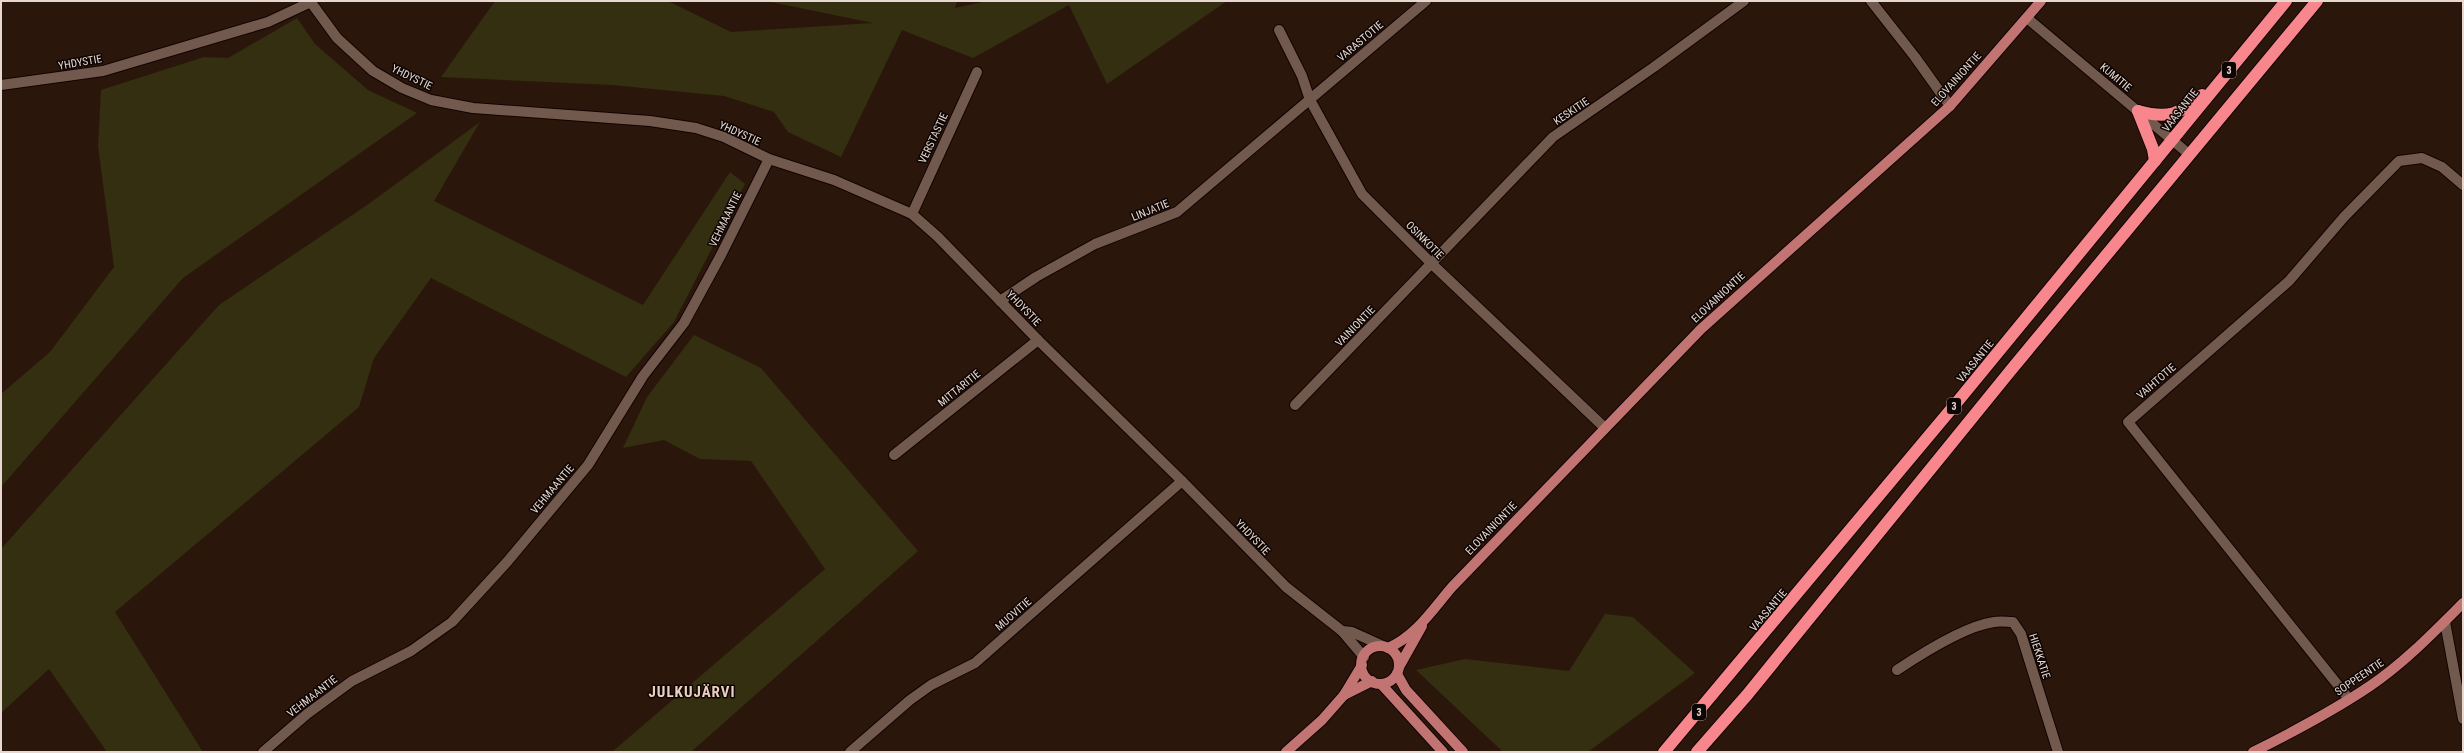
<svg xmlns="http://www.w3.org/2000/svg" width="2464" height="753" viewBox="0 0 2464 753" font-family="'Roboto Condensed',sans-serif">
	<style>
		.green { fill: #332f10 }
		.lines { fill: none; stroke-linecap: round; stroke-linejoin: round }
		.minor-casing { stroke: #120300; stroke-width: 12 }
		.major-casing { stroke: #120300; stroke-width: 12 }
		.highway-casing { stroke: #120300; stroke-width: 14 }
		.minor { stroke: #72594d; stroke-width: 10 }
		.major { stroke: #c27473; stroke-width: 10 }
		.highway { stroke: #f7868d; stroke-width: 12 }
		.labels { text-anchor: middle; stroke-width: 3; stroke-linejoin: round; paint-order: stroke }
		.shield { fill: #0d0503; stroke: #a59892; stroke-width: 1 }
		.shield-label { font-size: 10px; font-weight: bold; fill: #e6d7d0 }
		.street-label { font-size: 11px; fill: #e6d7d0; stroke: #0d0503 }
		.district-label { font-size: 15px; font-weight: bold; letter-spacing: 1px; fill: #edcfc2; stroke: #0d0503 }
	</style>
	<rect width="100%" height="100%" fill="#2b160c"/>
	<g class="green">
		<path d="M495,1H694L670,2L731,32L873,23L766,1H957L955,8L987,1H1227L1107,84L1069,5L973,58L902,30L841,157L788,132L774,112L724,96L612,85L441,77Z"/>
		<path d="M297,18L315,44L368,90L417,113L183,278L1,487V394L50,352L114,267L98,146L101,90L204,57L228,58Z"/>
		<path d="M480,122L434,201L643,305L730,172L745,184L674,322L626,377L431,278L374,358L359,407L115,612L203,752H107L49,669L1,713V549L219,305L370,203Z"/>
		<path d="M694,335L761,368L918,551L691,752H612L825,569L751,461L700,459L664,440L623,448L647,397Z"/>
		<path d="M1605,614L1633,617L1695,673L1588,752H1503L1416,670L1465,659L1569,671Z"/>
	</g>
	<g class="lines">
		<defs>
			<g id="minor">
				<path d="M310,1L337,38L373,71L402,88L431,100L473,108L650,121L696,128L724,137L769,159L834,180L912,214L938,237L1038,340L1182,481L1286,587L1342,631L1364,657"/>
				<path d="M1871,1L1915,57L1950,106"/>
				<path d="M2027,18L2190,155"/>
				<path d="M1279,30L1302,76L1310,100L1362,194L1432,264L1605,428"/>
				<path d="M1,85L103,71L268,22L311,2"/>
				<path d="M912,214L977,72"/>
				<path d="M1000,301L1036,277L1095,244L1177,212L1426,1"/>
				<path d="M1295,405L1553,137L1654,67L1744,1"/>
				<path d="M894,455L1038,340"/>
				<path d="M2445,622L2463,719"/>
				<path d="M1342,631L1352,632L1383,646"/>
				<path d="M1897,670C1921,654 1965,626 1994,622C2000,621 2007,622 2013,622L2021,634L2058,752"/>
				<path d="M2349,699L2128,422L2289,281L2344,217L2399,161L2422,158L2442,167L2463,185"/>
				<path d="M263,752L307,714L352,681L411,651L452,622L507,562L588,465L643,376L684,323L721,255L769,159"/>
				<path d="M850,752L910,700L931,685L975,663L1182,481"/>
			</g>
			<g id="major">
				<circle cx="1380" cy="665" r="19"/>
				<path d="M1388,648C1416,636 1433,609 1452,587L1701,329L1950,106L2041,1"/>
				<path d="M1399,667L1422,626"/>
				<path d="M1397,674L1406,690L1463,752"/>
				<path d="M1381,684L1443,752"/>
				<path d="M1344,695L1372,681"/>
				<path d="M1286,752L1322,720L1344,695L1362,665"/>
				<path d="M2253,752C2293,732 2333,711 2370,686C2404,663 2434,632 2463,603"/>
			</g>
			<g id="highway">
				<path d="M2138,111C2167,119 2180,115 2202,95"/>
				<path d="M2138,111L2153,149L2155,161"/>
				<path d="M1664,752L1958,401L2286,1"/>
				<path d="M1697,752L1747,695L2011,370L2317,1"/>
			</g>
		</defs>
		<use href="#minor" class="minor-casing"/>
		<use href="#major" class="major-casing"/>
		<use href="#highway" class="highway-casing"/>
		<use href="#minor" class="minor"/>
		<use href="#major" class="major"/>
		<use href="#highway" class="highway"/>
	</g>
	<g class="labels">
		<g class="shield">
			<rect x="2222" y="62" width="14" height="16" rx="3"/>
			<rect x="1947" y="398" width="14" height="16" rx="3"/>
			<rect x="1692" y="704" width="14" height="16" rx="3"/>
		</g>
		<g class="shield-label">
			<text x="2229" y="74">3</text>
			<text x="1954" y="410">3</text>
			<text x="1699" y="716">3</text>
		</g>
		<g class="street-label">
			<text transform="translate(1360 41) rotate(-40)" y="4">VARASTOTIE</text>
			<text transform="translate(80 62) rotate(-10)" y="4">YHDYSTIE</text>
			<text transform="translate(412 77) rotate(26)" y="4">YHDYSTIE</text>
			<text transform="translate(2116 77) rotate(40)" y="4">KUMITIE</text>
			<text transform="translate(1956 79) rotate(-48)" y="4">ELOVAINIONTIE</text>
			<text transform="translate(2180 110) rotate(-52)" y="4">VAASANTIE</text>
			<text transform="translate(1571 111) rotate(-34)" y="4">KESKITIE</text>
			<text transform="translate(740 133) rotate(24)" y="4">YHDYSTIE</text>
			<text transform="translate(933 138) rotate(-65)" y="4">VERSTASTIE</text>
			<text transform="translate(1150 210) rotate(-22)" y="4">LINJATIE</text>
			<text transform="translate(725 219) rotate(-64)" y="4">VEHMAANTIE</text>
			<text transform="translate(1425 240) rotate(45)" y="4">OSINKOTIE</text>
			<text transform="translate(1718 297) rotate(-43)" y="4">ELOVAINIONTIE</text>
			<text transform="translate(1024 308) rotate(46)" y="4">YHDYSTIE</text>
			<text transform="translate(1355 326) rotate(-46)" y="4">VAINIONTIE</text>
			<text transform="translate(1975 361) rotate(-51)" y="4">VAASANTIE</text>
			<text transform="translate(2156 381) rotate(-41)" y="4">VAIHTOTIE</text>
			<text transform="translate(959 388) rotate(-39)" y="4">MITTARITIE</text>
			<text transform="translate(552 489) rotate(-50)" y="4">VEHMAANTIE</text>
			<text transform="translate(1491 528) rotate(-46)" y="4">ELOVAINIONTIE</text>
			<text transform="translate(1253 537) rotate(46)" y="4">YHDYSTIE</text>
			<text transform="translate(1768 610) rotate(-50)" y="4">VAASANTIE</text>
			<text transform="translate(1013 614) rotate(-41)" y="4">MUOVITIE</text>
			<text transform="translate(2040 656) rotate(72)" y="4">HIEKKATIE</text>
			<text transform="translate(2359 677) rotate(-34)" y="4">SOPPEENTIE</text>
			<text transform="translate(312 696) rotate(-38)" y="4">VEHMAANTIE</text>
		</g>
		<g class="district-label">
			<text x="692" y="697">JULKUJÄRVI</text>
		</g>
	</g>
	<rect width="2464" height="753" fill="none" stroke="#e6d7d0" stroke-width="4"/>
</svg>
